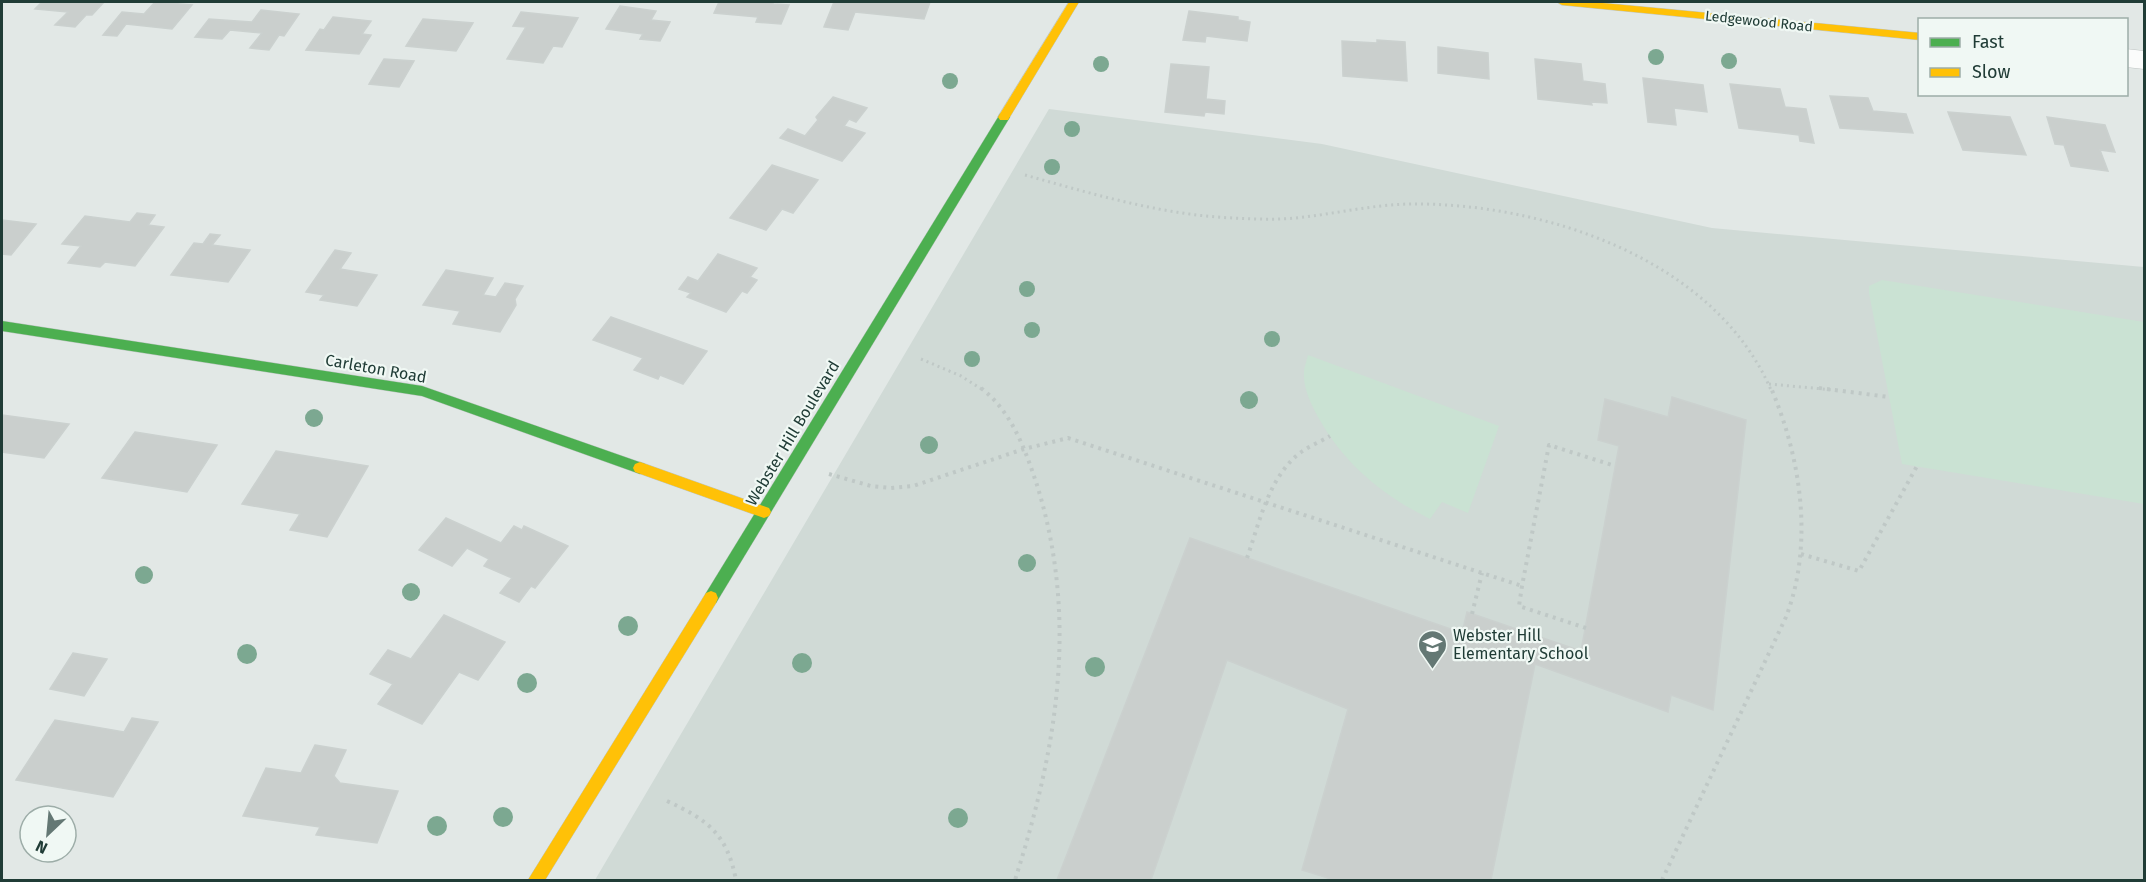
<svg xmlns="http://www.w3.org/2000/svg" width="2146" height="882" viewBox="0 0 2146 882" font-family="'Fira Sans',sans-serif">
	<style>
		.built { fill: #d0dad6 }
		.green { fill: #cae2d3 }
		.building { fill: #cacfcd; stroke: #cbd1cf; stroke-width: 1.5 }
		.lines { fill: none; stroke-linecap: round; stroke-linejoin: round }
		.street-casing { stroke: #bfc5c3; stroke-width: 1 }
		.fast-casing { stroke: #bec6c3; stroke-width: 1 }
		.slow-casing { stroke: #bec6c3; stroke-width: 1 }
		.path-far1 { stroke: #bfc8c6; stroke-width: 3; stroke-dasharray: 2 4; stroke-linecap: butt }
		.path { stroke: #bfc8c6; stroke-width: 4; stroke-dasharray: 3 5; stroke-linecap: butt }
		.street { fill: #fbfcfb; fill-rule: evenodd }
		.fast { fill: #4caf50; fill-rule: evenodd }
		.slow { fill: #ffc107; fill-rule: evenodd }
		.tree { fill: #7ca891 }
		.labels { text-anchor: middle; stroke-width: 4.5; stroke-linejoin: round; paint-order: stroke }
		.far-street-label { font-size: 14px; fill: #203c36; stroke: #f0f8f4 }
		.street-label { font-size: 16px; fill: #203c36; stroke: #f0f8f4 }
		.poi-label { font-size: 16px; fill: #203c36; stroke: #f0f8f4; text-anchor: start }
	</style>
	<rect width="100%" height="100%" fill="#e2e8e6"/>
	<path class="built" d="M1049,109L1322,144L1712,228L2144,267V880H595Z"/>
	<g class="green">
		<path d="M1882,280L2144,322V504L1902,464L1869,293V286Z"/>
		<path d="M1308,355L1499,426L1468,513L1442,502L1430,519C1382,495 1344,464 1318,417C1311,404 1303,388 1304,373C1304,367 1307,360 1308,355Z"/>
	</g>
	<g class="building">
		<path d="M42,2H104L92,15H86L75,27L55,25L68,12L35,9Z"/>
		<path d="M155,2L192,5L172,29L126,24L117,36L103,35L122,12L144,14Z"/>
		<path d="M719,2H773V4L789,5L781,24L756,22L758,17L714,13Z"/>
		<path d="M834,2H930L924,19L855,12L848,30L824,27Z"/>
		<path d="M620,6L656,11L651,20L670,22L660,41L640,39L643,34L606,29Z"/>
		<path d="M261,10L299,14L284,36L279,35L269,50L250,48L262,33L230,30L222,39L195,37L209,19L252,22Z"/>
		<path d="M1189,11L1238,17V20L1250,22L1247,41L1206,36L1205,42L1183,40Z"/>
		<path d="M521,12L578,18L562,47L553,46L543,63L507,59L526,27L513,26Z"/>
		<path d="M333,17L371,21L362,34L371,35L359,54L306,50L320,29L324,30Z"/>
		<path d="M423,19L473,23L456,51L406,46Z"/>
		<path d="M1377,40L1405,42L1407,81L1343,76L1342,41L1377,43Z"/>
		<path d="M1438,47L1488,53L1489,79L1438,73Z"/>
		<path d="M384,59L414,61L399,87L369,84Z"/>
		<path d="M1535,59L1581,64L1583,81L1605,84L1607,103L1591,102L1592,105L1538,99Z"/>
		<path d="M1171,64L1209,67L1206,99L1225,101L1224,114L1205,112L1204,116L1165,112Z"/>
		<path d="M1643,78L1703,85L1707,112L1674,108L1676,125L1648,122Z"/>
		<path d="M1730,84L1780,89L1785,107L1806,109L1814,143L1800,141L1799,135L1739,128Z"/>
		<path d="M1830,96L1868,98L1873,111L1906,114L1913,133L1840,128Z"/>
		<path d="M833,97L867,108L856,122L849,119L844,126L865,133L842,161L780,138L788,129L805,136L818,120L816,117Z"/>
		<path d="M1948,112L2010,117L2026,155L1963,150Z"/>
		<path d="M2047,117L2105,125L2115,152L2100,150L2108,171L2071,166L2064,145L2055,144Z"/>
		<path d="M772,165L818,180L793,213L782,209L766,230L730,218Z"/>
		<path d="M137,213L155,215L148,225L164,227L135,266L105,262L100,267L68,263L81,246L62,244L85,216L130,222Z"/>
		<path d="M2,220L36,224L11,255L2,254Z"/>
		<path d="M210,234L220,235L212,245L250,250L228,282L171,275L194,243L203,244Z"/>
		<path d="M335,250L351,253L340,269L377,275L357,306L320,300L324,295L306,292Z"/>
		<path d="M718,254L757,268L750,277L757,280L747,293L742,291L726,312L687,297L691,293L679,289L688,277L698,281Z"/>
		<path d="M446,270L493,278L483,295L496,297L505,283L523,286L515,299L516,305L500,332L453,324L460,311L423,305Z"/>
		<path d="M611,317L707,351L683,384L660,375L658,379L634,370L643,358L593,340Z"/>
		<path d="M1672,397L1746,420L1713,710L1671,695L1668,712L1535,664L1491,880H1327L1328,878L1302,870L1348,709L1227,660L1151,880H1057L1190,538L1462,633L1467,612L1581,651L1619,446L1598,440L1605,399L1668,417Z"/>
		<path d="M2,415L69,424L44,458L2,452Z"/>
		<path d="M135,432L217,445L187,492L102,478Z"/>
		<path d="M276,451L368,466L327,537L290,530L300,514L242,504Z"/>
		<path d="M446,518L501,543L514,526L522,530L524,526L568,546L535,588L531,586L519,602L500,593L512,578L484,566L489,559L467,548L452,566L419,550Z"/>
		<path d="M444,615L505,642L478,680L459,672L422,724L378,704L393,684L370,674L388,650L411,659Z"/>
		<path d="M73,653L107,659L84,696L50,689Z"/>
		<path d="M132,718L158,722L113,797L16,780L55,720L124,732Z"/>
		<path d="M315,745L346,750L334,776L340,783L398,791L377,843L316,835L320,827L243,816L266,768L301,773Z"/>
	</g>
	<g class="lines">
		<defs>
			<path id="street" d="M2126,49L2144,51V69L2126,67Z"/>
			<g id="fast">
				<path d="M1004,113L1010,117L716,603L711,605L706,603L704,598L706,593L1000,114Z"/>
				<path d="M2,321L422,386L645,464L647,468L645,472L640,474L422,396L2,331Z"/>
			</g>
			<g id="slow">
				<path d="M1069,2H1079L1008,120H1000L998,117Z"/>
				<path d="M1557,2H1592L1920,33V40L1562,5Z"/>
				<path d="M640,462L769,508L771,512L769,516L764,518L635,472L633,468L635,464Z"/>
				<path d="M711,591L716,593L718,598L716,603L545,880H528L706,593Z"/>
			</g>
		</defs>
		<use href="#street" class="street-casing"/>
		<use href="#fast" class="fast-casing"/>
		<use href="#slow" class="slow-casing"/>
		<g class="path-far1">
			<path d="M1025,175C1093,194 1162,215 1233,218C1254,219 1275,220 1296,218C1334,214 1371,205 1408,204C1542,202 1714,258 1771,390"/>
			<path d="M921,359L961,376L983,390"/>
			<path d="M1769,384L1834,390"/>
		</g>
		<g class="path">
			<path d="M981,388C1012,412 1025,449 1037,485C1079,620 1057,748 1015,880"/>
			<path d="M1819,388L1889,397"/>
			<path d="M829,474L871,486L891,488L913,486L1024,449L1068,438L1522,586"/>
			<path d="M1801,554L1859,571L1917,466"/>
			<path d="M1247,558C1259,524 1267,484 1294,458C1304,448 1318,443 1330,436"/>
			<path d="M1472,614L1482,573"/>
			<path d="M1586,628L1519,606L1522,586L1549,445L1615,466"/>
			<path d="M667,801C708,820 727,834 736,880"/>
			<path d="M1662,880L1786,617C1814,544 1801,458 1771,388"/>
		</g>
		<use href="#street" class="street"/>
		<use href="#fast" class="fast"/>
		<use href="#slow" class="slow"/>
	</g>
	<g class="tree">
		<circle cx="1656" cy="57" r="8"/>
		<circle cx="1729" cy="61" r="8"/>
		<circle cx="1101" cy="64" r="8"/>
		<circle cx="950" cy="81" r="8"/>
		<circle cx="1072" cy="129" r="8"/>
		<circle cx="1052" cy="167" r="8"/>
		<circle cx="1027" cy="289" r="8"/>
		<circle cx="1032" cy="330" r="8"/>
		<circle cx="1272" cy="339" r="8"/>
		<circle cx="972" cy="359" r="8"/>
		<circle cx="1249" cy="400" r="9"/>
		<circle cx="314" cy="418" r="9"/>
		<circle cx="929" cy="445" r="9"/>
		<circle cx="1027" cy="563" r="9"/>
		<circle cx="144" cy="575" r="9"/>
		<circle cx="411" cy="592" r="9"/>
		<circle cx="628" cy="626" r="10"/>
		<circle cx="247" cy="654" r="10"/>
		<circle cx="802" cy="663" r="10"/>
		<circle cx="1095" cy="667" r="10"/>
		<circle cx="527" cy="683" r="10"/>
		<circle cx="503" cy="817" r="10"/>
		<circle cx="958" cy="818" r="10"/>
		<circle cx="437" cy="826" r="10"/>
	</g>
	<defs>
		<symbol id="school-pin" viewBox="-11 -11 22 30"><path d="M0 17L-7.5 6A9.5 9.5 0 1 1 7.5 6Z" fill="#647874" stroke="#f0f8f4"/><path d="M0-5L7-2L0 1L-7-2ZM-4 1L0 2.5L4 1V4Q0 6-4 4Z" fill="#fff"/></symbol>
	</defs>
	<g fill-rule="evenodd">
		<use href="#school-pin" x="1416" y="628" width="33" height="45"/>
	</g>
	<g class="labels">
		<g class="far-street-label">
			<text transform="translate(1759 21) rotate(6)" y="5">Ledgewood Road</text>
		</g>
		<g class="street-label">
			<text transform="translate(376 368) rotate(10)" y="6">Carleton Road</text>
			<text transform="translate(792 433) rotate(-59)" y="6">Webster Hill Boulevard</text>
		</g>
		<g class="poi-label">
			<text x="1453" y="641">Webster Hill<tspan x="1453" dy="18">Elementary School</tspan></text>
		</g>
	</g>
	<rect width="2146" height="882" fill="none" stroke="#203c36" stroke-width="6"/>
	<rect x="1918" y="18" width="210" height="78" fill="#f0f8f4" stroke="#9dada8" stroke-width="1.5"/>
	<rect x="1930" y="38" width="30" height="9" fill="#4caf50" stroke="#9dada8" stroke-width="1.5"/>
	<text x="1972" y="48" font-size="18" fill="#203c36">Fast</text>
	<rect x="1930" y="68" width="30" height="9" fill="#ffc107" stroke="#9dada8" stroke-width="1.5"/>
	<text x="1972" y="78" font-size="18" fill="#203c36">Slow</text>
	<g transform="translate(48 834) rotate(206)"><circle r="28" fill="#f0f8f4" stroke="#9dada8" stroke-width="1.5"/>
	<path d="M0-4.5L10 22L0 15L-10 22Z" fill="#647874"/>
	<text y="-9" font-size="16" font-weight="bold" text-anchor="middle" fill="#203c36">N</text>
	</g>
</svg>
